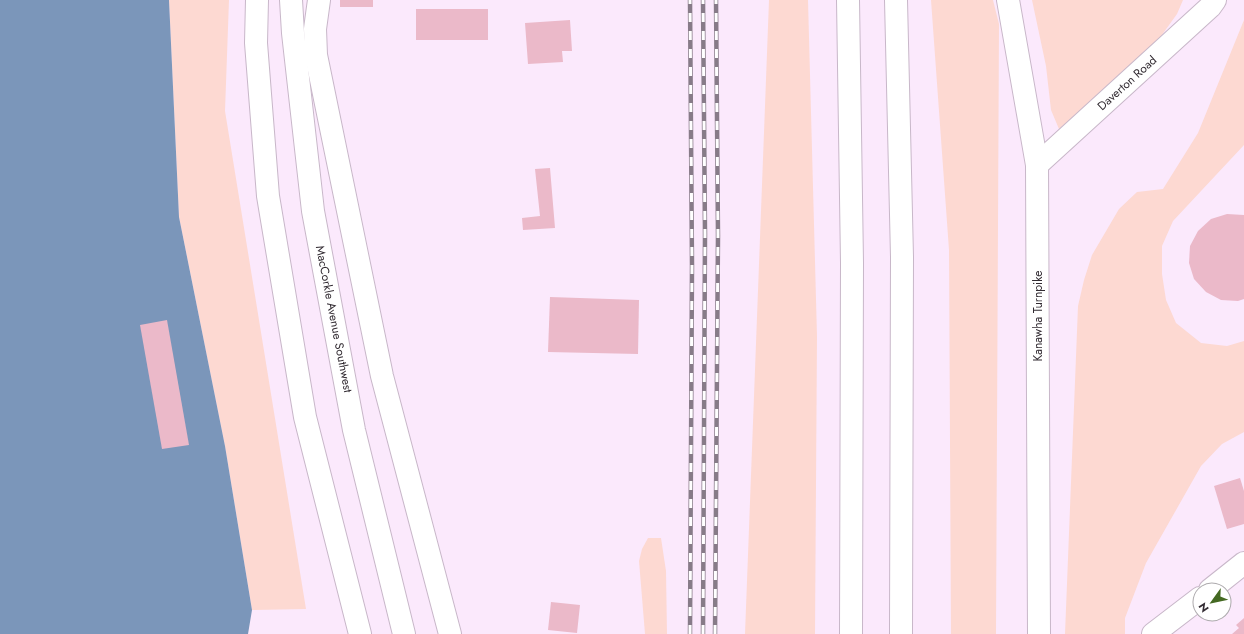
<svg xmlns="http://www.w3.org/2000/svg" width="1244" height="634" viewBox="0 0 1244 634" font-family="Jost,sans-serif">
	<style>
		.green { fill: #fdd9d2 }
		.water { fill: #7b96ba }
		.building { fill: #ebb9c9 }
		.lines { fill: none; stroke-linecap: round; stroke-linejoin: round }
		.minor-casing { stroke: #c8b7c9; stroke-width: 24 }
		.major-casing { stroke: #c8b7c9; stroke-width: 24 }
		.highway-casing { stroke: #c8b7c9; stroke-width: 24 }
		.minor { stroke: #fff; stroke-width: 22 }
		.major { stroke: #fff; stroke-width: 22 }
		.highway { stroke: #fff; stroke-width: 22 }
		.rail-casing { stroke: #877b88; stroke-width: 4.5 }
		.rail { stroke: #fff; stroke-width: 3; stroke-dasharray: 9; stroke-linecap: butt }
		.labels { text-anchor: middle; stroke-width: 3; stroke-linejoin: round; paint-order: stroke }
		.street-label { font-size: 12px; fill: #322b32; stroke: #fff }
	</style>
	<rect width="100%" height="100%" fill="#fbe9fc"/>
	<g class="green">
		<path d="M169,0H229L225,111L306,609L252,610L225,446L179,217Z"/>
		<path d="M769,0H808L817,336L815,634H745Z"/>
		<path d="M931,0H993L999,24L996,634H951L949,250Z"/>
		<path d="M1032,0H1183L1177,14L1151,50L1059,129L1051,110L1046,66Z"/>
		<path d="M1244,20V145L1173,221L1162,246V274L1166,300L1176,323L1201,343L1227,346L1244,341V432L1222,444L1201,466L1146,563L1125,618V634H1065L1078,306L1084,280L1092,255L1119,209L1137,192L1163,189L1198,133Z"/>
		<path d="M648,538H661L666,571L667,634H645L639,561L642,549Z"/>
	</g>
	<path class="water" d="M0,0H169L179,217L225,446L252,610L248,634H0Z"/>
	<g class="building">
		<rect x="340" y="0" width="33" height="7"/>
		<rect x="416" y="9" width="72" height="31"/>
		<path d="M570,20L572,51H562L563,62L528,64L525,23Z"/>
		<path d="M550,168L555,228L523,230L522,218L540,216L535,169Z"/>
		<path d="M1227,214L1244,215V299L1238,301L1221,300L1206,292L1194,279L1189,263L1190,246L1198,231L1211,219Z"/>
		<path d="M550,297L639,300L638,354L548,352Z"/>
		<path d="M167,320L189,445L162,449L140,325Z"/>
		<path d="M1240,478L1244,491V524L1227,529L1214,486Z"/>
		<path d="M551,602L580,605L577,633L548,630Z"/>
		<path d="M1244,618V634H1232L1239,628L1236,625Z"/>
	</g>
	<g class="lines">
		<defs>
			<g id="minor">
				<path d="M319,0L315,29L316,55L382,376L450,634"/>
				<path d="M1037,165L1210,7L1215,0"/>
				<path d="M1210,590L1244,563"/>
				<path d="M1153,634L1200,598"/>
			</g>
			<g id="major">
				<path d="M257,0L256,43L268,196L305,417L360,634"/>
				<path d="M291,0L293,33L313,211L354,430L404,634"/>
				<path d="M1008,0L1037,165L1039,634"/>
			</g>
			<g id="highway">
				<path d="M848,0L852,263L851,634"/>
				<path d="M896,0L902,257L901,634"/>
			</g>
		</defs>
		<use href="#minor" class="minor-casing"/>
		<use href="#major" class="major-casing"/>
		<use href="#highway" class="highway-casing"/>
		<use href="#minor" class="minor"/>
		<use href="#major" class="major"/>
		<use href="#highway" class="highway"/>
		<defs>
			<g id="rail">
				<path d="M690,634L692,265L690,0"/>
				<path d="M703,634L705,234L703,0"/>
				<path d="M715,634L718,235L716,0"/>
			</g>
		</defs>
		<use href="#rail" class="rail-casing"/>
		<use href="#rail" class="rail"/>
	</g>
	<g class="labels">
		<g class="street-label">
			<text transform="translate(1127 83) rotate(-42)" y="4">Daverton Road</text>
			<text transform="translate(1038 316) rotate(-90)" y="4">Kanawha Turnpike</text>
			<text transform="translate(334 319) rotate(79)" y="4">MacCorkle Avenue Southwest</text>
		</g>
	</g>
	<g transform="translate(1212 602) rotate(237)"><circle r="19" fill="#ffffff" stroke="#adaaad"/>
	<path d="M0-3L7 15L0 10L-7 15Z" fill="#446922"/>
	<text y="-6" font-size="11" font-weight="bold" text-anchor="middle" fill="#322b32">N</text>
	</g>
</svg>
